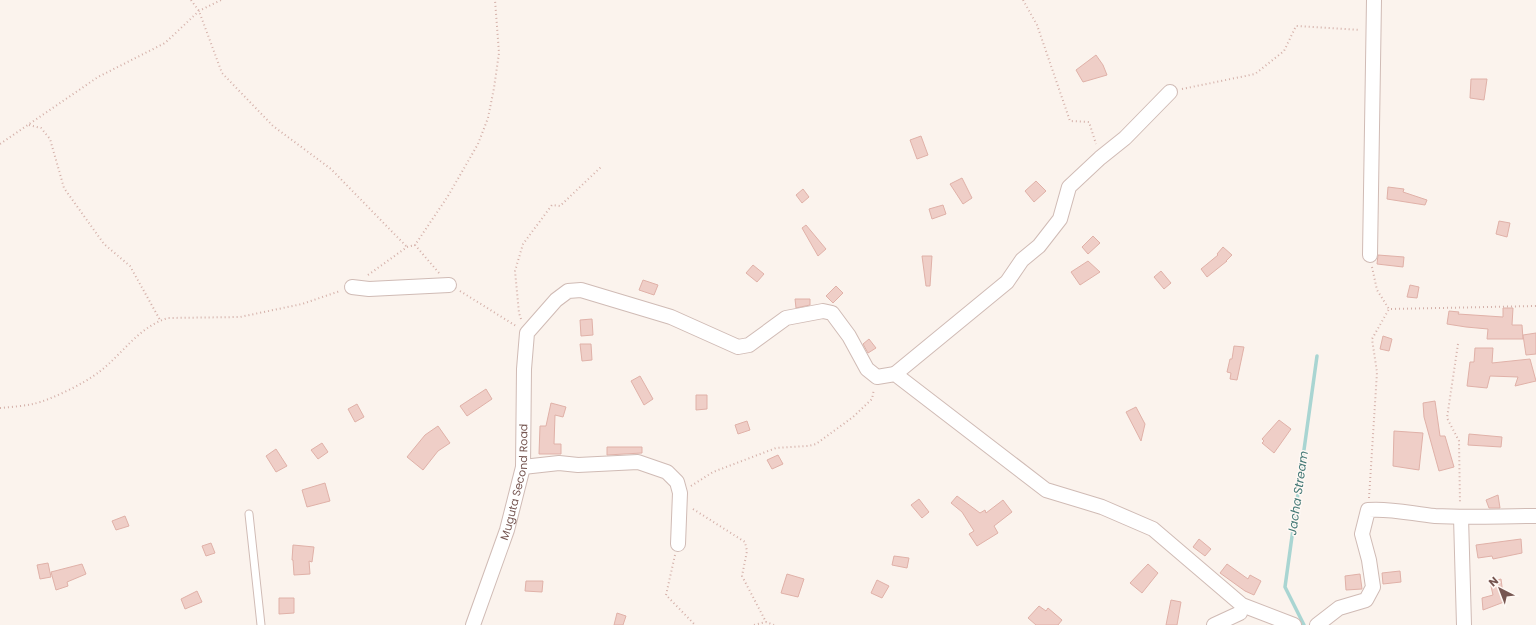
<svg xmlns="http://www.w3.org/2000/svg" width="1536" height="625" viewBox="0 0 1536 625" font-family="Poppins,sans-serif">
	<style>
		.lines { fill: none; stroke-linecap: round; stroke-linejoin: round }
		.stream { stroke: #a9d5d2; stroke-width: 3.5 }
		.building { fill: #efcec7; stroke: #e0b1a8 }
		.lane-casing { stroke: #d0bbb5; stroke-width: 9 }
		.street-casing { stroke: #d0bbb5; stroke-width: 16 }
		.path { stroke: #d4b0a9; stroke-width: 2; stroke-dasharray: 1 3; stroke-linecap: butt }
		.lane { stroke: #fff; stroke-width: 7 }
		.street { stroke: #fff; stroke-width: 14 }
		.labels { text-anchor: middle; stroke-width: 3; stroke-linejoin: round; paint-order: stroke }
		.street-label { font-size: 11px; fill: #765651; stroke: #fef8f4 }
		.water-label { font-size: 12px; font-style: italic; fill: #457976; stroke: #fef8f4 }
	</style>
	<rect width="100%" height="100%" fill="#fbf3ed"/>
	<g class="lines">
		<path class="stream" d="M1304,625L1285,587L1317,356"/>
	</g>
	<g class="building">
		<path d="M1096,55L1103,65L1107,75L1083,82L1076,70Z"/>
		<path d="M1471,79H1487L1484,100L1470,98Z"/>
		<path d="M921,136L928,155L917,159L910,140Z"/>
		<path d="M962,178L972,198L963,204L950,184Z"/>
		<path d="M1036,181L1046,191L1034,202L1025,191Z"/>
		<path d="M1388,187L1404,189L1403,192L1427,200L1425,205L1387,199Z"/>
		<path d="M803,189L809,197L802,203L796,195Z"/>
		<path d="M943,205L946,214L932,219L929,209Z"/>
		<path d="M1499,221L1510,223L1507,237L1496,234Z"/>
		<path d="M806,225L826,249L818,256L802,228Z"/>
		<path d="M1093,236L1100,243L1088,254L1082,247Z"/>
		<path d="M1223,247L1232,255L1226,261H1227L1207,277L1201,269L1218,255L1217,254Z"/>
		<path d="M1378,255L1404,257L1403,267L1377,264Z"/>
		<path d="M922,256H932L930,286H926Z"/>
		<path d="M1088,261L1100,272L1080,285L1071,272Z"/>
		<path d="M753,265L764,274L757,282L746,273Z"/>
		<path d="M1161,271L1171,283L1164,289L1154,277Z"/>
		<path d="M643,280L658,285L654,295L639,290Z"/>
		<path d="M1410,285L1419,287L1417,298L1407,297Z"/>
		<path d="M836,286L843,293L833,303L826,296Z"/>
		<path d="M795,299H810V305L796,308Z"/>
		<path d="M1503,308H1513L1512,325H1522L1523,339H1487L1488,329L1466,327L1447,324L1449,311L1459,312L1458,314L1503,317Z"/>
		<path d="M592,319L593,335L581,336L580,320Z"/>
		<path d="M1536,333V354L1526,355L1523,335Z"/>
		<path d="M1383,336L1392,339L1389,351L1380,349Z"/>
		<path d="M869,339L876,348L868,353L863,344Z"/>
		<path d="M580,344H591L592,360L582,361Z"/>
		<path d="M1234,346L1244,347L1237,380L1230,379L1231,373L1227,372L1230,359H1232Z"/>
		<path d="M1475,348H1493L1492,363L1530,359L1536,381L1515,386L1518,377L1490,376L1487,388L1467,386L1470,362H1474Z"/>
		<path d="M640,376L653,399L644,405L631,381Z"/>
		<path d="M486,389L492,399L467,416L460,406Z"/>
		<path d="M696,395H707V409L696,410Z"/>
		<path d="M1435,401L1440,436H1445L1454,467L1439,471L1424,417L1423,403Z"/>
		<path d="M551,403L566,407L563,417L555,415L554,444H561V454H539L540,426H546Z"/>
		<path d="M357,404L364,417L355,422L348,409Z"/>
		<path d="M1136,407L1145,424L1141,441L1126,412Z"/>
		<path d="M1279,420L1291,429L1274,453L1262,443L1264,441L1262,439Z"/>
		<path d="M747,421L750,430L738,434L735,425Z"/>
		<path d="M438,426L450,443L438,451L423,470L407,457L425,435Z"/>
		<path d="M1394,431L1423,433L1419,470L1393,466Z"/>
		<path d="M1469,434L1502,437L1501,447L1468,445Z"/>
		<path d="M322,443L328,452L318,459L311,450Z"/>
		<path d="M607,447H642V453L607,455Z"/>
		<path d="M276,449L287,466L276,472L266,456Z"/>
		<path d="M778,455L783,464L772,469L767,460Z"/>
		<path d="M325,483L330,501L307,507L302,490Z"/>
		<path d="M1498,495L1500,508H1489L1486,500Z"/>
		<path d="M957,496L980,513L985,510L986,513L1003,500L1012,512L994,526L998,533L977,546L969,534L974,531L962,512L951,503Z"/>
		<path d="M919,499L929,512L922,518L911,505Z"/>
		<path d="M125,516L129,526L116,530L112,521Z"/>
		<path d="M1199,539L1211,549L1205,556L1193,547Z"/>
		<path d="M1521,539L1522,553L1493,559L1492,556L1478,558L1476,545Z"/>
		<path d="M211,543L215,553L206,556L202,546Z"/>
		<path d="M293,545L314,547L312,562L309,561L310,574L294,575L293,560H292Z"/>
		<path d="M894,556L909,558L907,568L892,565Z"/>
		<path d="M48,563L51,577L40,579L37,565Z"/>
		<path d="M82,564L86,574L67,582L68,586L56,590L51,572Z"/>
		<path d="M1148,564L1158,573L1142,593L1130,583Z"/>
		<path d="M1227,564L1248,579L1250,575L1261,581L1254,595L1245,591L1220,573Z"/>
		<path d="M1400,571L1401,582L1383,584L1382,573Z"/>
		<path d="M787,574L804,579L798,597L781,593Z"/>
		<path d="M1360,574L1362,589L1346,590L1345,576Z"/>
		<path d="M1501,579L1504,602L1483,610L1482,598L1493,595L1490,582Z"/>
		<path d="M877,580L889,586L882,598L871,593Z"/>
		<path d="M526,581H543L542,592L525,591Z"/>
		<path d="M197,591L202,602L185,609L181,599Z"/>
		<path d="M279,598H294V613L279,614Z"/>
		<path d="M1171,600L1181,602L1177,625H1166Z"/>
		<path d="M1039,606L1046,611L1048,608L1062,620L1058,625H1036L1028,618Z"/>
		<path d="M617,613L626,616L623,625H614Z"/>
	</g>
	<g class="lines">
		<defs>
			<path id="lane" d="M249,514L261,625"/>
			<g id="street">
				<path d="M1370,255L1374,0"/>
				<path d="M352,287L369,289L449,285"/>
				<path d="M895,374L1007,282L1022,260L1039,246L1060,219L1069,187L1100,158L1125,138L1170,92"/>
				<path d="M523,467L559,463L578,465L638,462L667,472L677,482L680,493L678,544"/>
				<path d="M1461,517L1464,625"/>
				<path id="s1" d="M473,625L507,530L523,467L524,369L527,333L556,300L568,291L581,290L671,317L738,347L749,345L786,318L823,311L832,313L849,336L867,369L877,377L895,374L1046,490L1102,507L1153,529L1242,605L1294,625"/>
				<path d="M1214,625L1240,613"/>
				<path d="M1317,625L1339,608L1366,600L1373,587L1369,560L1362,534L1368,510C1391,508 1413,514 1435,516C1469,518 1502,516 1536,516"/>
			</g>
		</defs>
		<use href="#lane" class="lane-casing"/>
		<use href="#street" class="street-casing"/>
		<g class="path">
			<path d="M191,0L199,11L222,73L273,126L331,169L407,247"/>
			<path d="M1023,0L1037,25L1070,121L1089,122L1096,144"/>
			<path d="M1182,89L1255,74L1284,51L1296,26L1360,30"/>
			<path d="M29,125L41,128L50,139L64,188L104,244L130,266L160,320"/>
			<path d="M0,144L98,77L165,43L199,11L221,0"/>
			<path d="M1372,267L1377,290L1389,309L1536,306"/>
			<path d="M439,273L415,245L448,196L478,144L488,118L494,88L499,53L495,0"/>
			<path d="M368,275L407,247L415,245"/>
			<path d="M460,291L516,326"/>
			<path d="M521,319L519,313L515,271L523,244L552,205L560,206L601,167"/>
			<path d="M1458,344L1447,418L1459,441L1460,504"/>
			<path d="M0,408C11,407 23,406 33,404C51,400 85,383 99,372C123,354 138,327 168,318L240,317L302,304L340,291"/>
			<path d="M691,486L713,472L776,448L808,446L816,444L853,417L872,399L874,389"/>
			<path d="M1369,498L1377,372L1372,339L1389,309"/>
			<path d="M693,509L745,542L747,551L742,576L766,622"/>
			<path d="M675,555L666,595L695,625"/>
			<path d="M754,625L766,622L774,625"/>
		</g>
		<use href="#lane" class="lane"/>
		<use href="#street" class="street"/>
	</g>
	<g class="labels">
		<g class="street-label">
			<text dy="4" stroke="none"><textPath href="#s1" startOffset="150">Muguta Second Road</textPath></text>
		</g>
		<g class="water-label">
			<text transform="translate(1298 493) rotate(-82)" y="4">Jacha Stream</text>
		</g>
	</g>
	<g transform="translate(1500 589) rotate(318)" stroke="#fef8f4" stroke-width="3" paint-order="stroke">
	<path d="M0-3L7 15L0 10L-7 15Z" fill="#765651"/>
	<text y="-6" font-size="11" font-weight="bold" text-anchor="middle" fill="#765651">N</text>
	</g>
</svg>
